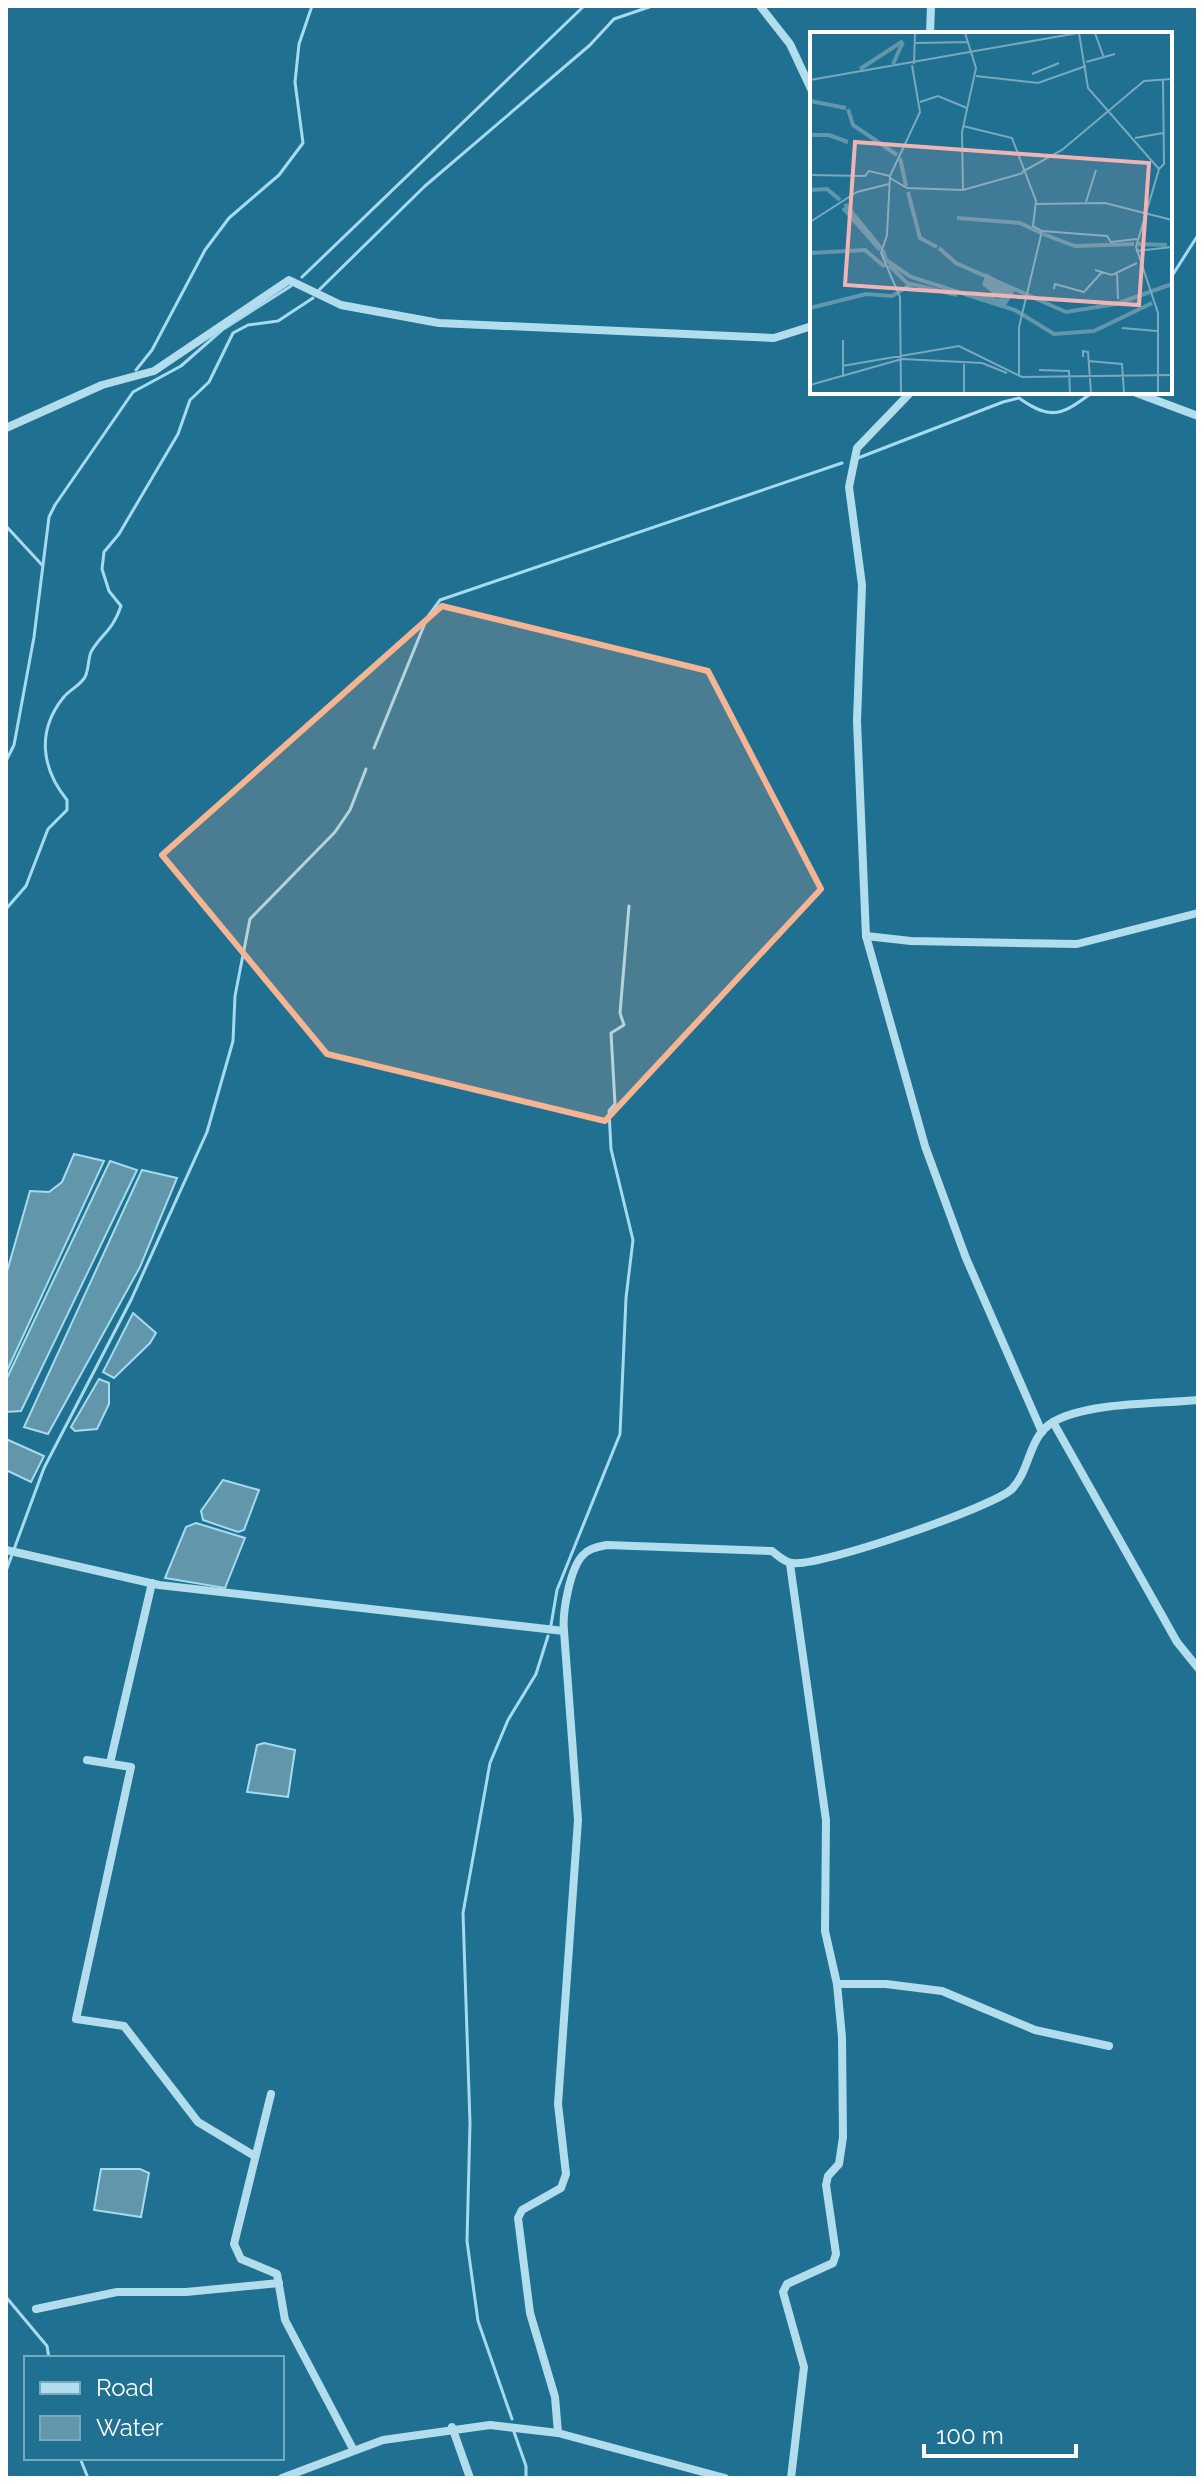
<svg xmlns="http://www.w3.org/2000/svg" width="1204" height="2484" viewBox="0 0 1204 2484" font-family="Raleway,sans-serif">
	<style>
		.water { fill: #6196ab; stroke: #a5dbef; stroke-width: 2 }
		.lines { fill: none; stroke-linecap: round; stroke-linejoin: round }
		.stream { stroke: #a5dbef; stroke-width: 3 }
		.minor { stroke: #b2dded; stroke-width: 8 }
		.marked { fill: #f5b492; fill-opacity: 0.2; stroke: #f5b492; stroke-width: 6; stroke-linejoin: round }
		.inset-river { fill: none; stroke: #6196ab; stroke-width: 4 }
		.inset-road { fill: none; stroke: #79a9be; stroke-width: 2 }
		.view { fill: #f1b4b4; fill-opacity: 0.15; stroke: #f1b4b4; stroke-width: 4 }
		.inset-edge { fill: none; stroke: #fff; stroke-width: 4 }
	</style>
	<rect width="100%" height="100%" fill="#207092"/>
	<g class="water">
		<path d="M74,1154L104,1161L6,1373V1275L30,1191L49,1192L62,1182Z"/>
		<path d="M110,1161L137,1170L21,1411L6,1412V1380Z"/>
		<path d="M142,1170L177,1178L140,1267L48,1434L24,1427Z"/>
		<path d="M133,1313L156,1333L150,1343L114,1378L103,1372Z"/>
		<path d="M99,1379L109,1383V1404L97,1429L75,1431L71,1427Z"/>
		<path d="M6,1439L44,1456L31,1482L6,1470Z"/>
		<path d="M223,1480L259,1490L244,1530L238,1532L203,1520L201,1511Z"/>
		<path d="M196,1523L245,1538L225,1588L165,1578L186,1527Z"/>
		<path d="M264,1743L295,1750L288,1797L247,1792L257,1745Z"/>
		<path d="M101,2169H140L149,2173L141,2217L94,2210Z"/>
	</g>
	<g class="lines">
		<g class="stream">
			<path d="M302,277L584,6"/>
			<path d="M1170,279L1198,235"/>
			<path d="M319,290L425,186L590,45L614,19L652,6"/>
			<path d="M136,370L152,350L205,250L229,218L279,175L303,143L295,82L299,44L312,6"/>
			<path d="M858,458L1003,402L1019,398C1052,422 1063,414 1093,392"/>
			<path d="M6,526L42,565"/>
			<path d="M374,748L427,618L440,600L842,463"/>
			<path d="M6,761L14,745L34,637L49,517L55,505L133,392L181,366L222,330L291,286"/>
			<path d="M6,909L26,886L48,829L67,810V800C42,769 36,732 63,698C69,690 81,685 85,677C89,669 88,659 91,652C102,633 112,632 121,606L109,591L102,569L104,552L119,534L178,434L190,400L209,382L233,333L248,325L278,321L313,298"/>
			<path d="M6,1571L44,1468L131,1300L207,1132L233,1041L235,996L250,919L335,832L350,810L366,769"/>
			<path d="M551,1625L557,1590L620,1434L626,1298L633,1240L611,1149L609,1111L615,1104L611,1033L624,1025L620,1013L629,906"/>
			<path d="M6,2297L47,2346L49,2358"/>
			<path d="M512,2419L478,2321L467,2241L470,2123L463,1913L490,1763L508,1720L536,1674L548,1636"/>
			<path d="M514,2432L526,2466V2478"/>
			<path d="M80,2458L88,2478"/>
		</g>
		<g class="minor">
			<path d="M760,6L790,44L812,91"/>
			<path d="M930,34L931,6"/>
			<path d="M911,392L857,448L849,487L862,585L857,721L866,936L925,1146L966,1258L1042,1432"/>
			<path d="M1134,392L1198,416"/>
			<path d="M6,428L102,385L154,371L289,280L341,305L439,323L774,338L812,326"/>
			<path d="M866,936L911,941L1077,944L1198,913"/>
			<path d="M1053,1422L1177,1642L1198,1668"/>
			<path d="M6,1550L159,1585L564,1631C562,1613 570,1568 583,1555C589,1548 598,1547 607,1545L772,1551C778,1556 786,1563 793,1563C820,1567 993,1507 1012,1489C1031,1469 1028,1437 1053,1422C1087,1402 1158,1404 1198,1400"/>
			<path d="M790,1564L826,1820L825,1931L837,1984L842,2037L843,2137L839,2164L828,2176L826,2185L836,2254L833,2263L787,2284L783,2292L804,2367L791,2478"/>
			<path d="M87,1760L131,1767L76,2019L124,2026L198,2122L253,2155"/>
			<path d="M110,1763L152,1583"/>
			<path d="M837,1984H886L942,1991L1035,2030L1109,2046"/>
			<path d="M271,2094L234,2244L241,2259L277,2274L285,2320L353,2449"/>
			<path d="M36,2309L117,2292H186L279,2283"/>
			<path d="M452,2427L470,2478"/>
			<path d="M558,2433L555,2397L530,2313L518,2218L522,2210L561,2188L566,2174L558,2104L578,1820L564,1631"/>
			<path d="M282,2478L383,2440L490,2425L558,2433L725,2478"/>
		</g>
	</g>
	<path class="marked" d="M442,606L708,671L821,889L605,1121L327,1054L162,855Z"/>
	<g transform="translate(810 32)">
		<rect width="362" height="362" fill="#207092"/>
		<path d="M176,241L205,259L195,275L163,263V259L190,267L172,253Z" fill="#6196ab"/>
		<path class="inset-river" d="M83,32L93,10M50,37L93,9M0,69L36,76M38,77L43,93L87,123M0,103H19L38,110M90,126L96,154M0,158L17,157L30,168M98,160L110,206L127,215M35,172L71,216M33,176L70,218M147,186L210,191L231,201M233,202L265,214L324,212M328,212L357,213M129,216L146,231L256,280L306,272L362,252M73,218L76,228L101,245L205,278L244,302L284,299L342,271M0,221L55,218L75,235M79,233L97,251L147,263M0,276L56,262L82,264L102,252"/>
		<path class="inset-road" d="M269,1L278,56L349,137L326,215L348,281V361M285,1L294,26M105,11L158,10M276,30L305,22M104,32L105,1M222,42L249,31M166,44L228,51L276,34M0,48L268,1M110,70L128,64L157,76M153,94L202,106L226,169L223,194L232,199L209,295V344M325,106L353,101M349,137L354,132L353,48M212,140L252,118L334,49L362,47M0,143L55,144L59,139L80,144M80,146L97,156L153,158L213,141M153,158L152,100L166,36L155,1M276,170L286,138M226,172L295,171L362,188M0,190L47,160L79,152M232,199L297,204L301,210L327,207M326,219L362,215M285,238L302,243L327,231M307,240L308,267M244,257L245,252L274,260L292,240M312,296L347,299M33,308V345M273,325V319L278,320L281,361M278,329L312,332L314,361M32,334L149,314L212,345L362,343M229,338L259,339L260,361M0,353L92,327L172,331L197,341M91,361L90,265L71,221L77,203L80,144L110,80L102,33M154,361V330"/>
		<path class="view" d="M45,110L339,131L329,273L35,253Z"/>
		<rect width="362" height="362" class="inset-edge"/>
	</g>
	<rect width="1204" height="2484" fill="none" stroke="#ffffff" stroke-width="16"/>
	<rect x="24" y="2356" width="260" height="104" fill="#207092" stroke="#79a9be" stroke-width="2"/>
	<rect x="40" y="2382" width="40" height="12" fill="#b2dded" stroke="#79a9be" stroke-width="2"/>
	<text x="96" y="2396" font-size="24" fill="#ffffff">Road</text>
	<rect x="40" y="2416" width="40" height="24" fill="#6196ab" stroke="#79a9be" stroke-width="2"/>
	<text x="96" y="2436" font-size="24" fill="#ffffff">Water</text>
	<path d="M924 2444v12h152v-12" fill="none" stroke="#ffffff" stroke-width="4"/>
	<text x="936" y="2444" font-size="24" fill="#ffffff" stroke="#207092" stroke-width="6" paint-order="stroke">100 m</text>
</svg>
